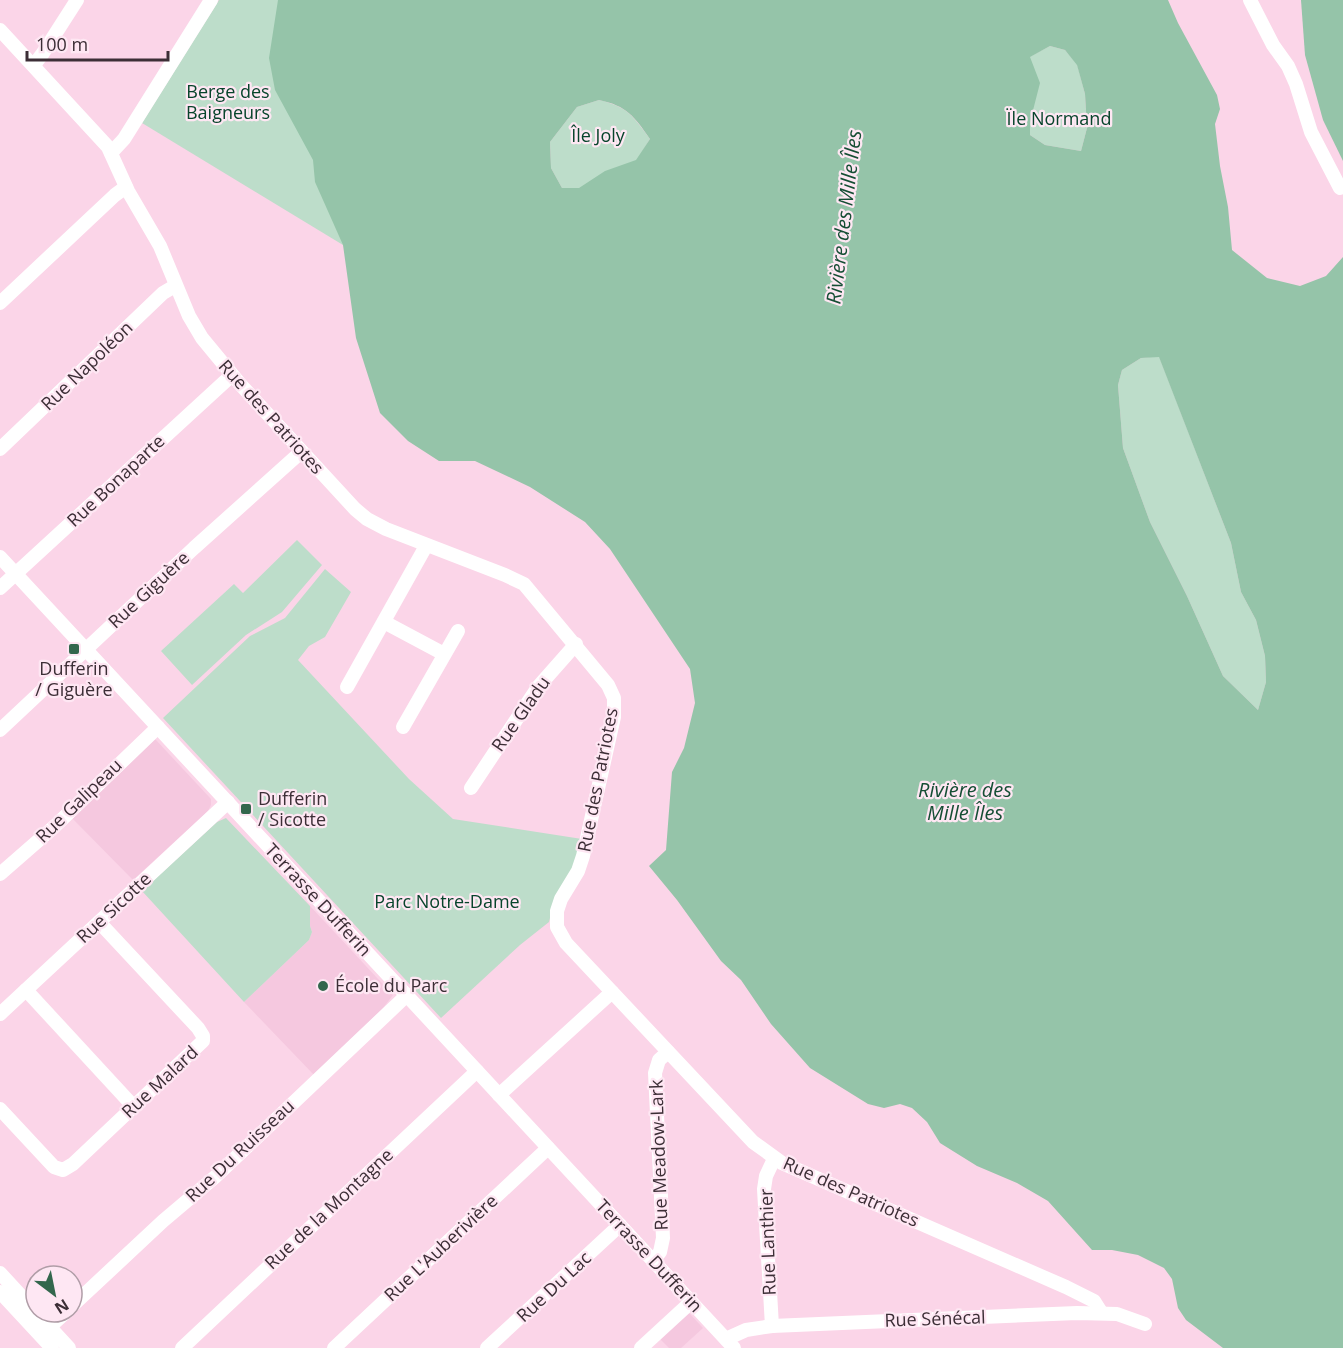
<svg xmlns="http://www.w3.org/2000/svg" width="1343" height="1348" viewBox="0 0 1343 1348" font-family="'Open Sans',sans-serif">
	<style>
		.built { fill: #f5c8df }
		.green { fill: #bdddca }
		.water { fill: #95c4a9; fill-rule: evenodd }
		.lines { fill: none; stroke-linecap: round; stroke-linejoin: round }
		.minor { stroke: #fff; stroke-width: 14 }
		.poi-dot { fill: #33674d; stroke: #fee7f3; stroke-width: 2 }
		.labels { text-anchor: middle; stroke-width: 4.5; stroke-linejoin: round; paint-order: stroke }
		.park-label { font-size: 18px; fill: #07442b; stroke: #fee7f3 }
		.street-label { font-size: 18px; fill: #3c2e36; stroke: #fee7f3 }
		.poi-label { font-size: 18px; fill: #3c2e36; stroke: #fee7f3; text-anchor: start }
		.water-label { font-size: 20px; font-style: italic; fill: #154e34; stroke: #fee7f3 }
	</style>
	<rect width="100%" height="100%" fill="#fbd5e8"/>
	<g class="built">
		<path d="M155,739L211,799V805L208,811L133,880L71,817Z"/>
		<path d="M310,906L393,995L383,1008L314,1075L244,1002L309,940L312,932L310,926Z"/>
		<path d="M688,1312L703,1328L681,1348H669L660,1339Z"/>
	</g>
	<g class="green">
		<path d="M219,0H289L335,181L343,245L142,123Z"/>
		<path d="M1050,46L1065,50L1077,64L1085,94L1087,128L1081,151L1045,145L1030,135L1029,57Z"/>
		<path d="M599,100C628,107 633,116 650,139L637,160L650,211L562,188L551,168L550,142L577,107Z"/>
		<path d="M1159,356L1231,543L1241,592L1256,620L1265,656L1266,682L1258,710L1223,676L1187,596L1150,522L1123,448L1118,385L1122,370L1141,358Z"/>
		<path d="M297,540L322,565L282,612L246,635L192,685L161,651L234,584L243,593Z"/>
		<path d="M325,569L351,592L325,637L309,646L298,660L409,779L453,819L582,839L575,864L554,902L549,922L520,945L441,1018L163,718L250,636L285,618Z"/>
		<path d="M226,818L310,906V926L312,932L309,940L244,1002L142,891L217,822Z"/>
	</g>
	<g class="water">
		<path d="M278,0H1168L1178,23L1217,95L1220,109L1215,124L1220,166L1228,207L1232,250L1267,278L1300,286L1326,276L1343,257V1348H1223L1186,1320L1178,1308L1172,1279L1164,1268L1138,1255L1112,1250H1092L1048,1201L1017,1183L977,1166L940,1143L927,1122L912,1108L900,1104L884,1108L868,1104L810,1068L771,1024L741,980L721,961L677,900L649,866L666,850L672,772L684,748L695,703L690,669L610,549L585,522L530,487L475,461H439L408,441L380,413L356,338L343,245L315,182L313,160L275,90L269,58ZM1050,46L1065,50L1077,65L1085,94L1087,128L1081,151L1045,145L1030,135V122L1040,83L1030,57ZM599,100C627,106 634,116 650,139L636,160L605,171L579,188H562L551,168L550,142L577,107ZM1159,357L1231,543L1241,592L1256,620L1265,656L1266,682L1258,710L1223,676L1187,596L1150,522L1123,448L1118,385L1122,370L1141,358Z"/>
		<path d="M1301,0H1343V161L1323,120L1305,55Z"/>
	</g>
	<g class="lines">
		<g class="minor">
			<path d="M1250,0L1273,45L1288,66L1296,84L1311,132L1340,188"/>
			<path d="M0,30L108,147L128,191L160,246L189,316L202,338L240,384L355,509L367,519L386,529L505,575L524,584L608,685L614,698V717L583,856L578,871L561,899L557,911V927L566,943L753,1142L782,1163L1066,1287L1094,1301L1101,1312"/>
			<path d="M34,65L43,53L77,0"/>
			<path d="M111,153L124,139L211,0"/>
			<path d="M0,303L115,195L126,187"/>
			<path d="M0,449L163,293L175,286"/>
			<path d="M0,557L734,1348"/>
			<path d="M0,588L232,375"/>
			<path d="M384,622L444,654"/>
			<path d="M347,687L426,546"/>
			<path d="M403,727L458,631"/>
			<path d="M0,730L194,548L301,452"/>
			<path d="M471,788L538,687L576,644"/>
			<path d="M0,874L55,826L158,727"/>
			<path d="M26,990L134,1107"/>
			<path d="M0,1014L228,802"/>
			<path d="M499,1095L612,992"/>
			<path d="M0,1109L54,1167L63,1170L73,1164L203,1041V1036L198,1028L99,922"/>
			<path d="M653,1261L660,1252L663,1238L655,1073L659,1060L668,1052"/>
			<path d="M0,1273L69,1348"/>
			<path d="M0,1292L52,1348"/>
			<path d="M72,1306L163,1221L215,1177L407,995"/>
			<path d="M772,1326L764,1189L766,1176L774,1159"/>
			<path d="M43,1333L66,1312"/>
			<path d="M726,1339L746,1330L772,1326L1077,1313L1117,1314L1145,1324"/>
			<path d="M182,1348L477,1071"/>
			<path d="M334,1348L548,1148"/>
			<path d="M487,1348L620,1225"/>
			<path d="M641,1348L691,1302"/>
		</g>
	</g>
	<g class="poi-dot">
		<rect x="68" y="643" width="12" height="12" rx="3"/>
		<rect x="240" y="803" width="12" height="12" rx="3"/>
		<circle cx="323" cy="986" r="6"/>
	</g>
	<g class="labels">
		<g class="park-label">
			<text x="228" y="98">Berge des<tspan x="228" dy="21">Baigneurs</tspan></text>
			<text x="1059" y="125">Ïle Normand</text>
			<text x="598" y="142">Île Joly</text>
			<text x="447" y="908">Parc Notre-Dame</text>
		</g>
		<g class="street-label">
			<text transform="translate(87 366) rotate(-44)" y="6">Rue Napoléon</text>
			<text transform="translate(271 417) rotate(48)" y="6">Rue des Patriotes</text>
			<text transform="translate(116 481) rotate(-43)" y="6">Rue Bonaparte</text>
			<text transform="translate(149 590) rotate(-43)" y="6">Rue Giguère</text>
			<text transform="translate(521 714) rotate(-55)" y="6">Rue Gladu</text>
			<text transform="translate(598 780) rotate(-79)" y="6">Rue des Patriotes</text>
			<text transform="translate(79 801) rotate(-44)" y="6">Rue Galipeau</text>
			<text transform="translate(318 900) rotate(47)" y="6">Terrasse Dufferin</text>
			<text transform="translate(114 908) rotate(-43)" y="6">Rue Sicotte</text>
			<text transform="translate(160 1082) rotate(-43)" y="6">Rue Malard</text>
			<text transform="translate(240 1151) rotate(-43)" y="6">Rue Du Ruisseau</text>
			<text transform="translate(659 1155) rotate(-92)" y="6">Rue Meadow-Lark</text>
			<text transform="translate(851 1192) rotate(24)" y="6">Rue des Patriotes</text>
			<text transform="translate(329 1209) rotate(-43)" y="6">Rue de la Montagne</text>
			<text transform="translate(768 1242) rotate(-92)" y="6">Rue Lanthier</text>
			<text transform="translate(441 1248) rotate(-43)" y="6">Rue L'Auberivière</text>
			<text transform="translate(649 1256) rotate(47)" y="6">Terrasse Dufferin</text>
			<text transform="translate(554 1287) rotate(-43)" y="6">Rue Du Lac</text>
			<text transform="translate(935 1319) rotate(-2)" y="6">Rue Sénécal</text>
		</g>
		<g class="poi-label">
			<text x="74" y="675" text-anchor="middle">Dufferin<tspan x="74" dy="21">/ Giguère</tspan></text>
			<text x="258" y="805">Dufferin<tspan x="258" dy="21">/ Sicotte</tspan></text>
			<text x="335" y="992">École du Parc</text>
		</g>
		<g class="water-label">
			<text transform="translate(844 217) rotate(-83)" y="7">Rivière des Mille Îles</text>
			<text x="965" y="797">Rivière des<tspan x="965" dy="23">Mille Îles</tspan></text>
		</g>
	</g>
	<g transform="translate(54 1294) rotate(148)"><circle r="28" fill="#fee7f3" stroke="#b09da7" stroke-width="1.5"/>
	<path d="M0-4.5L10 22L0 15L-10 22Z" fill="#33674d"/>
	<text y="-9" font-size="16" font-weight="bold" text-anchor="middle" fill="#3c2e36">N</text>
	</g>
	<path d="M27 51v9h141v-9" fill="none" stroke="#3c2e36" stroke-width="3"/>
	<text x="36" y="51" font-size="18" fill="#3c2e36" stroke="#fee7f3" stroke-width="4.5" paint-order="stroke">100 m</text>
</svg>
